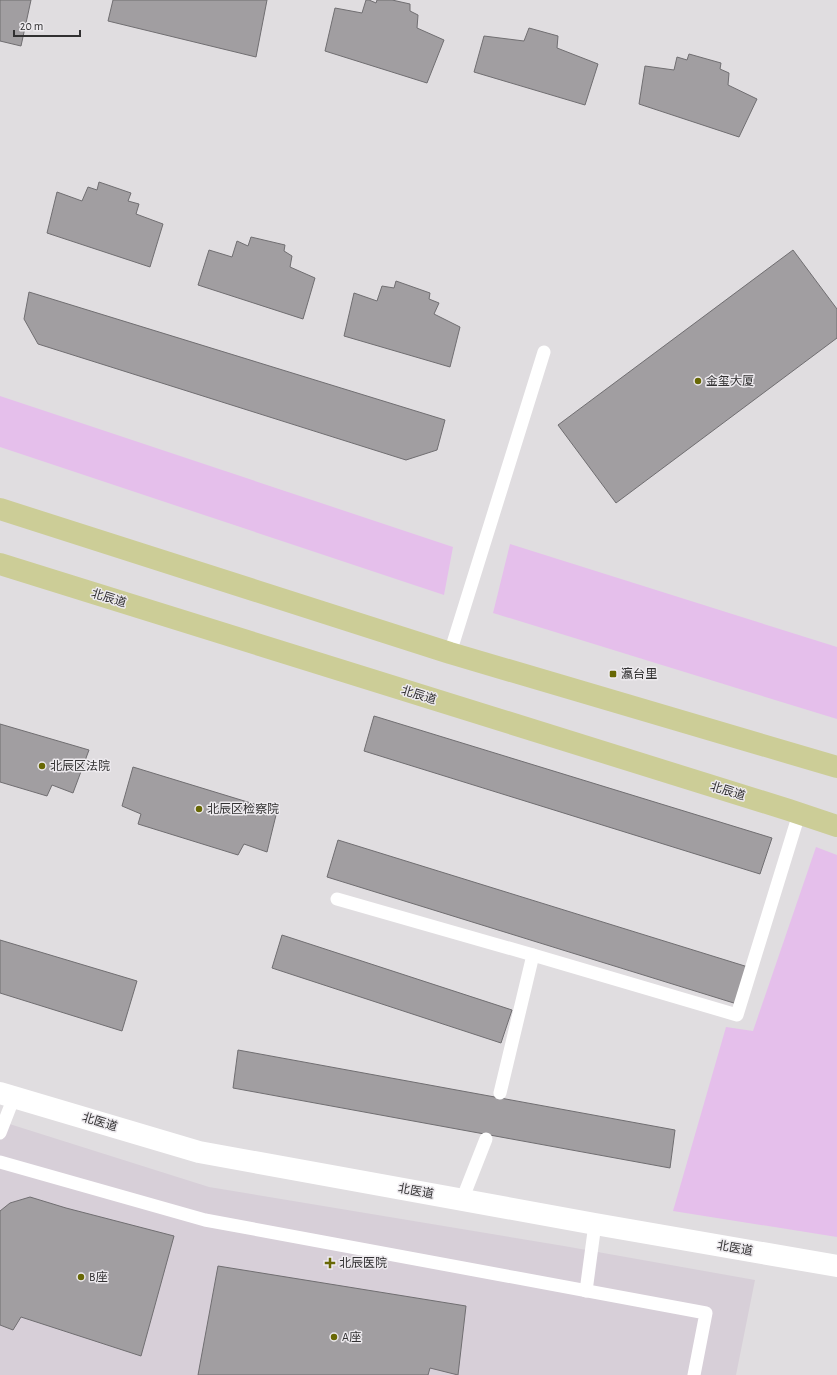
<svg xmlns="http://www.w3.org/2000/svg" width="837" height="1375" viewBox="0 0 837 1375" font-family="'Alegreya Sans','Noto Sans SC',sans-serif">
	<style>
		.built { fill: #d7cfd8 }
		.green { fill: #e5bfeb }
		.building { fill: #a19ea1; stroke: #706e71 }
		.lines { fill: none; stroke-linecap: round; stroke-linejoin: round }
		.lane { stroke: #fff; stroke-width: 13 }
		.secondary { stroke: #fff; stroke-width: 22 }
		.primary { stroke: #cccd97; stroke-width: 22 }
		.poi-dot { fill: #686805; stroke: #edeaee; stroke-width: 1.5 }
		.labels { text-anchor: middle; stroke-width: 3; stroke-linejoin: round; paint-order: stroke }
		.poi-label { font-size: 12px; fill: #313031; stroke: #edeaee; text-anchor: start }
		.street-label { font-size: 12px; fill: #313031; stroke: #edeaee }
	</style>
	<rect width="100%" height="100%" fill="#e0dde0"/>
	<path class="built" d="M0,1121L209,1187L564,1246L755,1280L736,1375H0Z"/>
	<g class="green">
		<path d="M0,396L453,547L444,595L0,447Z"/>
		<path d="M510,544L837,647V719L493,613Z"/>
		<path d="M816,847L837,855V1237L673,1211L726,1027L753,1031Z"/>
	</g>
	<g class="building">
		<path d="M0,0H31L21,46L0,41Z"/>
		<path d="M113,0H267L256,57L108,21Z"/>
		<path d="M366,0H369L376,3L377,0H392L410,4V11L418,15L417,28L444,40L427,83L325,51L335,8L362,13Z"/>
		<path d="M529,28L558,36L557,48L598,64L585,105L474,72L484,36L524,41Z"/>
		<path d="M689,54L721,63L720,69L729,73L728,85L757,99L739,137L639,104L645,66L674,70L677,57L687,60Z"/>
		<path d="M99,182L131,193L128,201L139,204L136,214L163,224L150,267L47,233L57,192L82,201L88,187L97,190Z"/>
		<path d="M251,237L285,245L284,251L292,256L290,267L315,278L303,319L198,285L209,250L232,257L237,241L248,246Z"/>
		<path d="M793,250L837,309V338L616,503L558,425Z"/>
		<path d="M396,281L430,293L429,299L439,303L434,314L460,327L450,367L344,336L354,293L377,301L382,286L394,288Z"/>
		<path d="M29,292L445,420L437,450L406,460L38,344L24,319Z"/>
		<path d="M374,716L772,838L760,874L364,751Z"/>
		<path d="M0,724L89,750L73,793L52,785L47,796L0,782Z"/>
		<path d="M133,767L277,811L267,852L244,844L238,855L138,824L141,814L122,806Z"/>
		<path d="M338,840L748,967L737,1004L327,877Z"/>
		<path d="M282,935L512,1010L501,1043L272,968Z"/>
		<path d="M0,940L137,981L122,1031L0,993Z"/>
		<path d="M238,1050L675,1130L670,1168L233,1088Z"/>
		<path d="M30,1197L66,1208L174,1236L141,1356L21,1317L13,1330L0,1325V1211L10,1203Z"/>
		<path d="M218,1266L466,1306L458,1375L430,1368L428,1375H198Z"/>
	</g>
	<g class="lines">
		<g class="lane">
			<path d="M450,653L544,352"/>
			<path d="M337,899L533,955"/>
			<path d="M500,1093L533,955L737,1015L799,814"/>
			<path d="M0,1133L14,1097"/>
			<path d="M0,1162L205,1220L706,1313L694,1375"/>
			<path d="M462,1200L486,1139"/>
			<path d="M586,1291L595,1224"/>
		</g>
		<path class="secondary" d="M0,1093L199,1152L595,1224L837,1266"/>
		<g class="primary">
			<path d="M0,509L450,653L837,767"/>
			<path d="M0,564L789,810L837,826"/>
		</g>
	</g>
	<g class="poi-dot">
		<circle cx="698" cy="381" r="4"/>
		<rect x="609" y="670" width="8" height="8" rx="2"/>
		<circle cx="42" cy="766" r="4"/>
		<circle cx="199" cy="809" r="4"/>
		<path d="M328 1257h4v4h4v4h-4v4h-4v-4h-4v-4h4z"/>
		<circle cx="81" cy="1277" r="4"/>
		<circle cx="334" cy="1337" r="4"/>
	</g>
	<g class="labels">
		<g class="poi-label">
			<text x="706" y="385">金玺大厦</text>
			<text x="621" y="678">瀛台里</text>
			<text x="50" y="770">北辰区法院</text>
			<text x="207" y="813">北辰区检察院</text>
			<text x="339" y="1267">北辰医院</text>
			<text x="89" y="1281">B座</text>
			<text x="342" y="1341">A座</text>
		</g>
		<g class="street-label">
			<text transform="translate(109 598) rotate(17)" y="4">北辰道</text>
			<text transform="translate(419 695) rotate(17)" y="4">北辰道</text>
			<text transform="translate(728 791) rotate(17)" y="4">北辰道</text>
			<text transform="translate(100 1122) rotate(17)" y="4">北医道</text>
			<text transform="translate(416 1191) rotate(10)" y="4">北医道</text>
			<text transform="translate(735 1248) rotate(10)" y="4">北医道</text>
		</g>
	</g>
	<path d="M14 30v6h66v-6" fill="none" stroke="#313031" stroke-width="2"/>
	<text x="20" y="30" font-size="12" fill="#313031" stroke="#edeaee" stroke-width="3" paint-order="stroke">20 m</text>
</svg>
